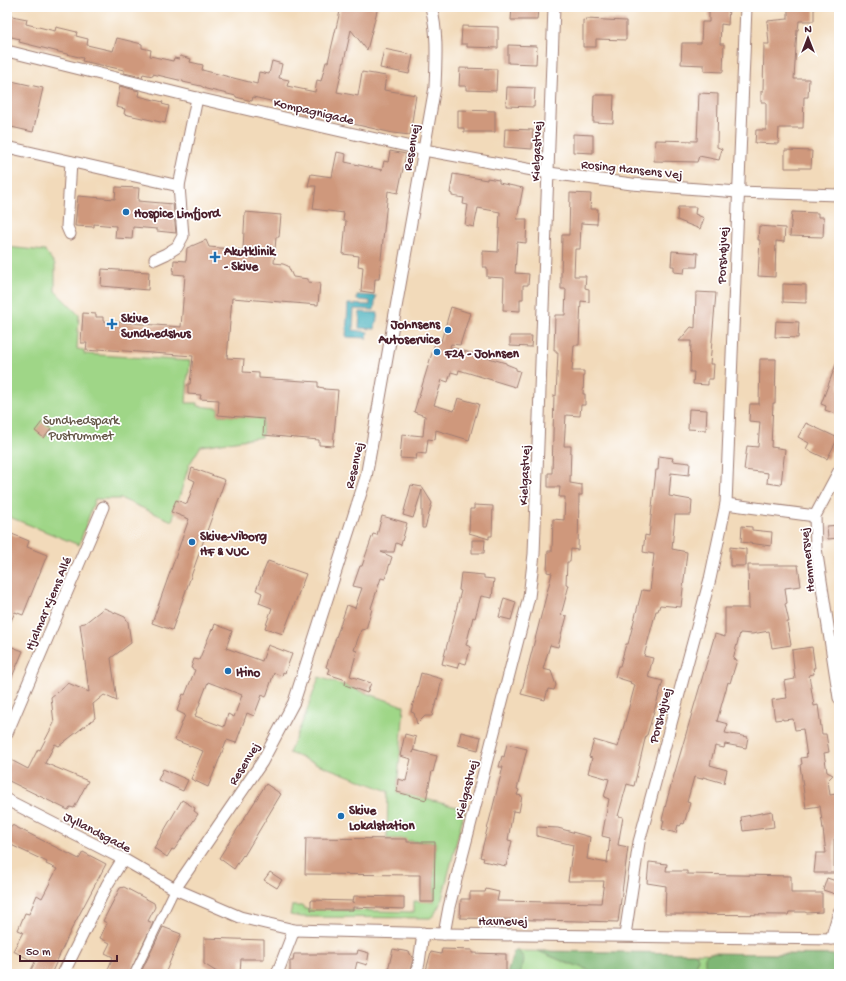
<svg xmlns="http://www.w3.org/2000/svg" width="846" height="981" viewBox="0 0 846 981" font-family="'Gochi Hand',sans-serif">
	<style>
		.green { fill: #9fd687; stroke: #747a59 }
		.forest { fill: #7fb774; stroke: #646b50 }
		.water { fill: #3dacb9; stroke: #446672 }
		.building { fill: #cf987b; fill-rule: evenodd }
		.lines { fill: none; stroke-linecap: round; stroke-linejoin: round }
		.pedestrian-casing { stroke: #9e7c72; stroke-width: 10 }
		.minor-casing { stroke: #9e7c72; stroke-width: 13 }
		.pedestrian { stroke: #fff; stroke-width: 8 }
		.minor { stroke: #fff; stroke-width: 11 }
		.poi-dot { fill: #1f6fb2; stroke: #fff; stroke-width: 1.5 }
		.labels { text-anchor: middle; stroke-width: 3.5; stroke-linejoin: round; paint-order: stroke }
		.street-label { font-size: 13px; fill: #4a1f2b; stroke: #fff }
		.poi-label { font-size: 13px; font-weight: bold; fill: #4a1f2b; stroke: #fff; text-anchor: start }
		.park-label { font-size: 13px; fill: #645647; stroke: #fff }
	</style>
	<rect width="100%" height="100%" fill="#fff"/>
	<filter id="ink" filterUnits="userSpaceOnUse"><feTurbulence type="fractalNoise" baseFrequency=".025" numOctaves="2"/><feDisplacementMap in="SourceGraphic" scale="8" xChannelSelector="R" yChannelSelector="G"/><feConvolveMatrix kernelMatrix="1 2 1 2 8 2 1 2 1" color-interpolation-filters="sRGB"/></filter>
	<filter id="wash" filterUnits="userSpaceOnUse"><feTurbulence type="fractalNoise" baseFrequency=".012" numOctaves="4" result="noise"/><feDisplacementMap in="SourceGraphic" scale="16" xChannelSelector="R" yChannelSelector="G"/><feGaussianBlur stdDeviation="0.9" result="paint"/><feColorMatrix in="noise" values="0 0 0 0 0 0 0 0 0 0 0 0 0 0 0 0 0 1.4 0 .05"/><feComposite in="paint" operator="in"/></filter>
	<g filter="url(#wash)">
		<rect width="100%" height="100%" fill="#f2daba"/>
		<g class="green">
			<path d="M7,247L45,251L55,264V291L79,315L77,349L84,350V354L190,361L189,373H188L186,403H198V406L218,408V415L263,418L262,437L201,446L189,465L172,521L122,499H95L79,545L7,516Z"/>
			<path d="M319,677L404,706L397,792L465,809L441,902L434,915L430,918L302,917L290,915L292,906H304L305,909L414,912V901L434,902L435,842L407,841L406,839H387L388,791L289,753L305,716Z"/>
			<path d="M514,951L839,955V974H507Z"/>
		</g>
		<g class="forest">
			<path d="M514,951H518C528,961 523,962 519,974H507Z"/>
			<path d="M538,951L695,953L698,957L697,965L692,969L668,974H599L572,964H569Z"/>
			<path d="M709,953L839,955V974C825,974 810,975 796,974C787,973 781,970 771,970C751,971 730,977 710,972L705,964V957Z"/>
		</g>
		<g class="water">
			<path d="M357,295L376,296L374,310L354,309L353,330L368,332L367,338L346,337L348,304L370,305V301L357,300Z"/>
			<path d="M360,312L378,313L375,329L359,328Z"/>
		</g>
		<g id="blocks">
			<g class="building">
				<path d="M341,7H378L367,50L351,30L337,92L358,96L362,72L386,76L384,90L416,95L410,135L393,133L296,111L297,107L253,97L252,101L236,97V96L206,89L201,86L183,82V81L153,74V76L143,74L142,77L124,73V70L82,61L83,58L19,42L20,39L7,36V15L27,19L26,24L55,31L56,27L77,32L76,36L88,39L87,45L113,51L117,38L142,44V48L151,50L150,56L173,61L174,58L179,59L180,56L191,59L190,62L203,65L202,70L257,84L259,72L269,74L272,61L282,64L279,78L289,80L287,86L315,92L317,80L321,81L326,62H328Z"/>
				<path d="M512,7H538L537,20H511Z"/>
				<path d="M709,7H729L728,25L721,24L720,44H724L723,72L704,71V65L681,64L682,43H701L702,22H709Z"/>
				<path d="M788,7H814V21H799L798,30H797L794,79H809L808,97H804L803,128H779L778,144L755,143L756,130H766V102H761V91H763L764,44H769L767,21L788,19Z"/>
				<path d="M586,19L626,21V40L596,39V47H583V20L586,21Z"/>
				<path d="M462,26L498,27V48L467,47V44H461Z"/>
				<path d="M508,45L537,46L536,64L508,63Z"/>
				<path d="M384,49L413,55L409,74L380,68Z"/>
				<path d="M460,68L497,69L496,91L466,90V86H459Z"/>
				<path d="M7,80L43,88L33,132L7,126Z"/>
				<path d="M120,86L139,91L138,96L163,102L162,104L169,106L165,123L124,114L125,109L116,107Z"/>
				<path d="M507,87L535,88L534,107L506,106Z"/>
				<path d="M699,93L718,94L717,147L722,149L719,160L699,156L697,162L654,161L655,140L697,141Z"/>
				<path d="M594,95H614L613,123L593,122Z"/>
				<path d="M458,110L495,111V132H464V128H458Z"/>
				<path d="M505,129L533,130L532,149L504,147Z"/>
				<path d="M573,134L593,135V153L573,152Z"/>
				<path d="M785,150L812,151L811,168H785Z"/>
				<path d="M390,151L406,154L398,193L388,191L379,279H375L374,293L361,291L363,267L358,266L359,256L343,254L346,221H343L344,213L313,209L316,186H308L311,174L332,177L337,152L346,154L345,162L382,170L384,161L388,162Z"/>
				<path d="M453,174L487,180V178L499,180V183L523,188L517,219H527L526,243L517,242L515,273L529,274L528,285H523V299H520V311L503,310L504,278L487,277V267H483V251L498,252L500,212L478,208L474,227L465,225L468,205L463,204L464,198L452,196V194L450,193Z"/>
				<path d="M116,187L139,188L138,201L173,204L176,233L157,231V229L133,227L132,239L115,238L116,226L94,224V227L75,226L78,196L115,199Z"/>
				<path d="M570,193L591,194L590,209H598L597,224L581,223L580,249H575L574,276H586L585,288L589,289V302L581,301L579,345H574L572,371H584L583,394H585V405H581L580,416L566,415L564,446H571L570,483L582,485V495H579L578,550L571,549L570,562H567L566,584L569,585L561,615L567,616L564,627H563L558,647L550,645L543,669L551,671L556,685L554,690L548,689L545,700L521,694L552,573L547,572L548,551H552L553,519L564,520L565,497H559L560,487H548V473H552L554,395L556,396L558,353H556V350H554L555,315H565L566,289H561V276L562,235H569Z"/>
				<path d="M678,207H696L695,214L704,218L700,229L677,220Z"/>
				<path d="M245,212L281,215L279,237H276L274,263L283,264L288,266L293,277L308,279V282L320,283L318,305L232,298L227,358L244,359L243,372L259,373V378L318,382V387L324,388V389L338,390L333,446L319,445V440L263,435L264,419L218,415L219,400L200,399L201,395L188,394V384H190L193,356L98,349V351L86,350L87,343H81L83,313L96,314V317H103V321L181,327L185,275L173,274L174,260L186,261L187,248L206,240L209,247L243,250Z"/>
				<path d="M792,212L818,213V217H824L823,237L790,236Z"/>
				<path d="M759,226L785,228L784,242L776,241L775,277L758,276L760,240H758Z"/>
				<path d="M672,251L698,253L697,267H685L684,273L674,272V266H671Z"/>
				<path d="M102,269L149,272L148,290L101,286Z"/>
				<path d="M783,284L806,285V303L783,302Z"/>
				<path d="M696,292L716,293L710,364H714L713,379H708V385L693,384L694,372H690L691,341H679L691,327L695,328Z"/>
				<path d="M451,307L470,313L460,345L451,344L450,347L506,363V364L516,368V370L520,371L515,387L459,370L458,374L451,372L448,382L442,380L434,405L454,411L458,398L479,404L469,440L436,430L435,440L428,439L426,454L417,453L416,459L400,458L402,434L423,436L425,416L414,412L436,340L441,341Z"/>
				<path d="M776,321L799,322L798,338L775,337Z"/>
				<path d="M510,336H532L531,347L510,346Z"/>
				<path d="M760,359H776L775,403H773L771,447L785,449L781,485L767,483L768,473L744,470L747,446L758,447L760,422L749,421L750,404H759Z"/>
				<path d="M838,359H839V415L825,410L826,406L821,404Z"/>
				<path d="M689,409L707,410L706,430L688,429Z"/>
				<path d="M42,422L51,429L44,438L35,431Z"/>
				<path d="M806,423L838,438L827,459L806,449L809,443L798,437Z"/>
				<path d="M659,456L673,458L672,461L690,463L689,475L671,473L669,496L692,500L691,515H675L672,549L687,552L681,607L660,605L658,611H656L644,656L653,658L648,677L663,681L647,735H646L634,786L627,784L618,816L623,817L618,845L628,847L618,922L460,918L461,899H470V892H485L486,889L499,892L497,901L601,903L604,881H568L573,845L537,836V827L558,828L590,837L587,859L607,863L610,838L602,836L609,799L604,797L609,779L588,773L592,758L589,757L594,740L618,747L635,685L630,683L631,682L615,677L618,666H620L626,644H628L642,590L650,591L654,554L643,552L645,535L649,536L656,470H658Z"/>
				<path d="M192,468L225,480L172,630L152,623L189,519L171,512L176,500L187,504L195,481L189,478Z"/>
				<path d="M411,485L422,487L432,503L425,528H422V490L413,518L403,515Z"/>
				<path d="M474,505L493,506L492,536H489V539L469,533L470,509H474Z"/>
				<path d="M382,516L407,523L401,545L396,543L394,552H381L392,557L385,579L381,578L371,608L372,609L366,629L361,630L354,650L357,651L350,676L371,683L367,693L345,685L346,680L328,674L330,669L326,667L347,605L355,608L362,588L353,586L360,566H362L373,534L377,535Z"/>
				<path d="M839,525V538L828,539L827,526Z"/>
				<path d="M742,526L752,527V530L772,532L771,546L741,542Z"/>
				<path d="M7,532L29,541L27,547L47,555L23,615L15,612L7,630Z"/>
				<path d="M472,540H485L484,553H472Z"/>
				<path d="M730,547L746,549V566H730Z"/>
				<path d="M268,561L306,574L283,634L265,628L272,608L259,603L262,593L256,590Z"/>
				<path d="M748,565H798L801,586L785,588L787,603L785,604L789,622H787L791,645L772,648L769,631L752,634L740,633L733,659L737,660L730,683L728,682L717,721L728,724L725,733L748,737L746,748L725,744L724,748L715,746L710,765L727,770L724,783L703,777L702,779L694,777L687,802L690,803L684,824L682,823L680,826L678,825L676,833L662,829L664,820H662L668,796L715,634L725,637V608H749Z"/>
				<path d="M461,573L484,575V578L494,579L492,598L481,596L475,618L473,617L466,645L471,647L466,664L459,662L457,668L442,664L461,591L459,590Z"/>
				<path d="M504,598L516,602L511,620L499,617Z"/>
				<path d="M104,608L125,617L128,622L131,643L111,658L117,701L104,695L93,704L95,718L59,746L55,744L45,763L88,781L74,808L70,807L68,810L7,780V768L11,760L28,769L38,749L40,750L54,723L51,697L68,683L89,692L80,624L85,623Z"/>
				<path d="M215,624L232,631L226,648L262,661L268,645L292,654L285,673L283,672L282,676L274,673L266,697L262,695L254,716L247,713L236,743L227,740L208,787L191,779L203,751L175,740L185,715L177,711L183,694L185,695L195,670L191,668L194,659L199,660L212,629L213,630ZM208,682L242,695L234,717L228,714L224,727L195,716Z"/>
				<path d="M7,645L23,651L7,689Z"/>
				<path d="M812,647L815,668H813L814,674L809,675L814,706L818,705L822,734H826L829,752L824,753L827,772L833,775L828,780L830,795L836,794L839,815V838L834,839V873H814L816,853H826L820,806L806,808L800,765L802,764L801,758L807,757L803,729L795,730L793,719L783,720V719L775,720L772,700L787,698L784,681L795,679L792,650Z"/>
				<path d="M421,673L442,679L436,705H435L432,716H425L417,724L414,713L411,712Z"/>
				<path d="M461,732L481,737L478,750L458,745Z"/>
				<path d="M405,734L416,737L413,753V750L437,756L433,772L432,771L426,800L397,792L398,779L406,781L411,759L400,756Z"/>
				<path d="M507,744L527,749L517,789L519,790L517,795L522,796L519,812L513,811L508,840L512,841L506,866L483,861L484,858L480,857L503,767H499L502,756L504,757Z"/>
				<path d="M163,769L188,780L183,791L158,780Z"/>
				<path d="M266,784L281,794L244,856L243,855L234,869L219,858Z"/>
				<path d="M182,800L195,808L194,811L198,814L174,850L172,849L167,857L154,848Z"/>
				<path d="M772,811L774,827L743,831L741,817Z"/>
				<path d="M7,824L12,827V825L79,859L83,852L106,864L70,932L51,974H29L35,962L13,951L23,932L18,930L25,913L29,914L37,895L42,898L57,869L46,864L47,862L7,843Z"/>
				<path d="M306,838L407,839V842H435L434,902H420V875L305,874Z"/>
				<path d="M649,862L667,864L666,871H687V874L791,876V893H822V912L807,913L805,912H789L788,915L665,914L666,886L647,883Z"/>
				<path d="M270,872L282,880L277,888L264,880Z"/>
				<path d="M827,878L839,882L835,894L823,890Z"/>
				<path d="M124,887L154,903L155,907L148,921L153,923L129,974H106L113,957L105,953L110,943L100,938L107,923L103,921L120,888Z"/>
				<path d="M354,896L404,897V909L353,907V910H311V900L353,901V903Z"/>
				<path d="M163,927L181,934L165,974H140Z"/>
				<path d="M204,938L264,940V959H241L240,974H220L204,964Z"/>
				<path d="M393,949L409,952L413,959L409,974H387Z"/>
				<path d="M442,949L472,950V953L506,954V974H425L431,952L441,954Z"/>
				<path d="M358,950L369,953L367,965L357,962L354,974H290V961H293L294,954H357Z"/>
			</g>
		</g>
	</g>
	<g filter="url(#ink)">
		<use href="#blocks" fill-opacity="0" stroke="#9e7c72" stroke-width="1"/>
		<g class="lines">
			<defs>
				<path id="pedestrian" d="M134,974L175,889"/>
				<g id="minor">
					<path d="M7,51L197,98L424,150L549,173L632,184L738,192L839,195"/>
					<path d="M7,147L179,186L197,98"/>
					<path d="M70,234L67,227L71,162"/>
					<path d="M155,259L166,254L177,247L183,236L179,186"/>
					<path d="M839,471L815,516L816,548L839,698"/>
					<path d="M726,504L815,516"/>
					<path d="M7,733L103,507"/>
					<path d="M7,800L123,859L175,889L240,917L294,930L444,934L839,939"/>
					<path d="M175,889L262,762L294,702L366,477L435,87C436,60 438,33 431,7"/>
					<path d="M444,934L449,907L529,597L534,554L554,7"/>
					<path d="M625,935L639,842L710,579L726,504L746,7"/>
					<path d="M831,939L839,912"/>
					<path d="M63,974L107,885L123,859"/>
					<path d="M277,974L294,930"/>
					<path d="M416,974L419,963L423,933"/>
				</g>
			</defs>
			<use href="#pedestrian" class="pedestrian-casing"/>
			<use href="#minor" class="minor-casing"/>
			<use href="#pedestrian" class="pedestrian"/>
			<use href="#minor" class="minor"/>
		</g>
	</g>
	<g class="poi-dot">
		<circle cx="126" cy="212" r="4"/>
		<path d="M213 251h4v4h4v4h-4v4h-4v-4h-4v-4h4z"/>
		<path d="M110 318h4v4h4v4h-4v4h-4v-4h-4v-4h4z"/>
		<circle cx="448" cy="330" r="4"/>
		<circle cx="437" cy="352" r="4"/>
		<circle cx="192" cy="542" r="4"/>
		<circle cx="228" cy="671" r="4"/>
		<circle cx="341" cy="816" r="4"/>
	</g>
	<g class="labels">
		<g class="street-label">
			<text transform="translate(314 110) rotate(13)" y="5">Kompagnigade</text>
			<text transform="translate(410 147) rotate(-80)" y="5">Resenvej</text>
			<text transform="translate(535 151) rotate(-88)" y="5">Kielgastvej</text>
			<text transform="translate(632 168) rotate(6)" y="5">Rosing Hansens Vej</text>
			<text transform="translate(721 255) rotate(-88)" y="5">Porshøjvej</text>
			<text transform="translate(353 465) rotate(-77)" y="5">Resenvej</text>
			<text transform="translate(523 475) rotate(-88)" y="5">Kielgastvej</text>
			<text transform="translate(806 560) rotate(-96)" y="5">Hemmersvej</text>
			<text transform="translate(47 603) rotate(-67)" y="5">Hjalmar Kjems Allé</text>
			<text transform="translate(659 715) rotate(-75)" y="5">Porshøjvej</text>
			<text transform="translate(243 763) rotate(-58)" y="5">Resenvej</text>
			<text transform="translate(465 789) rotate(-76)" y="5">Kielgastvej</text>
			<text transform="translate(98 831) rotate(27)" y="5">Jyllandsgade</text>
			<text x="503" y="925">Havnevej</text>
		</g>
		<g class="poi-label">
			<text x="134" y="217">Hospice Limfjord</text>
			<text x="224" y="255">Akutklinik<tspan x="224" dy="15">- Skive</tspan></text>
			<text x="121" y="322">Skive<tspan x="121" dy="15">Sundhedshus</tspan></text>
			<text x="440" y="328" text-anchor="end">Johnsens<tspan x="440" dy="15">Autoservice</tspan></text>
			<text x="445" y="357">F24 - Johnsen</text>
			<text x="200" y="540">Skive-Viborg<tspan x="200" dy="15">HF &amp; VUC</tspan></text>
			<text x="236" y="676">Itino</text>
			<text x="349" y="814">Skive<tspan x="349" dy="15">Lokalstation</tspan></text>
		</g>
		<g class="park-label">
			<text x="81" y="424">Sundhedspark<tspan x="81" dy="15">Pustrummet</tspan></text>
		</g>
	</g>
	<rect width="846" height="981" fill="none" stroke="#fff" stroke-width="24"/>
	<g transform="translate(808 38)" stroke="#ffffff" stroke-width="3" paint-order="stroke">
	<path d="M0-3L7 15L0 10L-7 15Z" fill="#4a1f2b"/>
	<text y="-6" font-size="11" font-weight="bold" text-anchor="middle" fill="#4a1f2b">N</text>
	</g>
	<path d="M20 955v6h97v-6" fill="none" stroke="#4a1f2b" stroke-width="2"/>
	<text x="26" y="955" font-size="12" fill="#4a1f2b" stroke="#ffffff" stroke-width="3" paint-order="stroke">50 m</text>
</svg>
